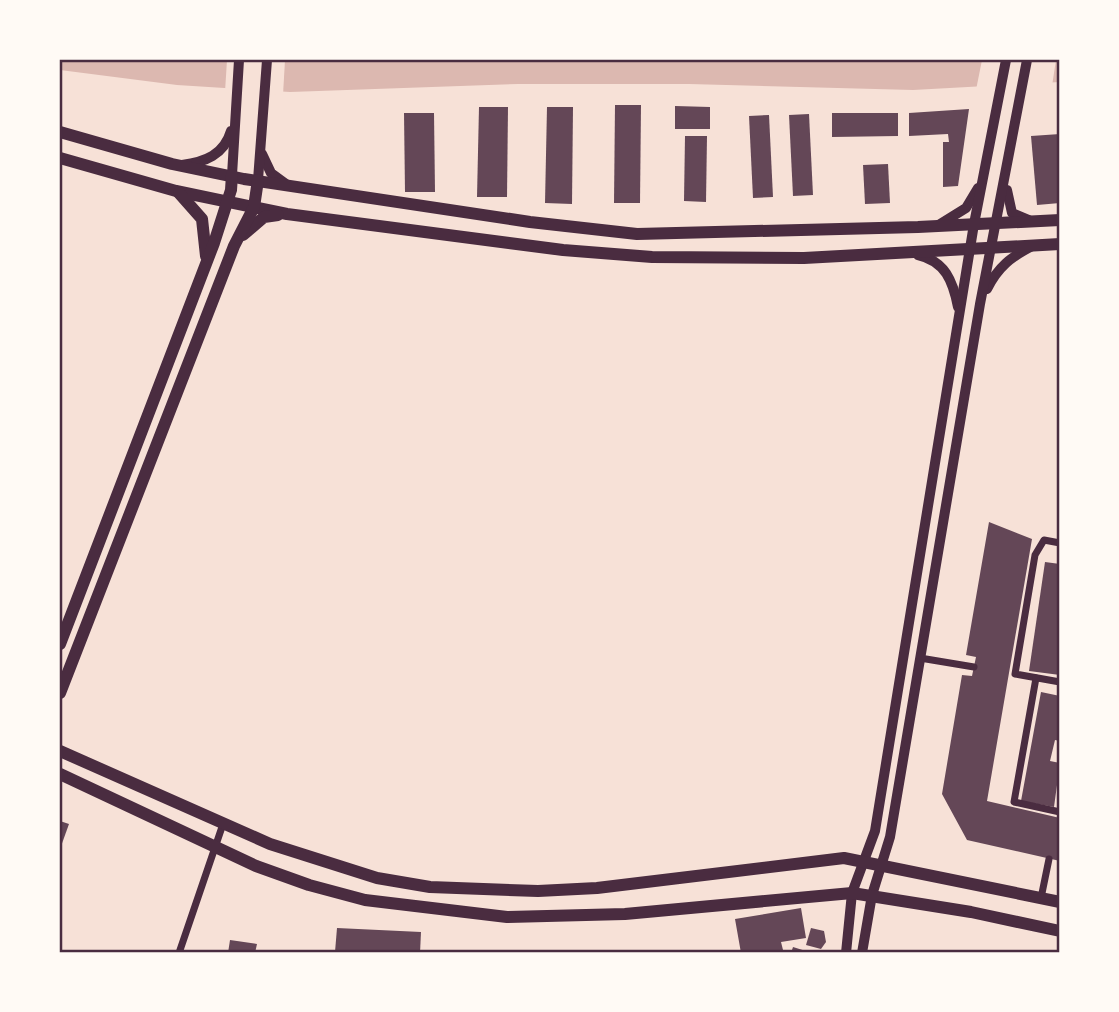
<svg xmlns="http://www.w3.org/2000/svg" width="1119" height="1012" viewBox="0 0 1119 1012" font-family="'Asap Condensed',sans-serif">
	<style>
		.water { fill: #dcb8b0 }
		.pier { fill: #f7e1d7 }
		.building { fill: #644757 }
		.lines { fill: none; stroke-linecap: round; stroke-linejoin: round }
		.minor { stroke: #4a2c40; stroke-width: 7 }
		.secondary { stroke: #4a2c40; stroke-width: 10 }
		.primary { stroke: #4a2c40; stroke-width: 12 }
		.neatline { fill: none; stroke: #4a2c40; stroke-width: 2.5 }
	</style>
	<rect width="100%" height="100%" fill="#f7e1d7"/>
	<path class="water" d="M60,60H1059L1060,82L913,90L689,84H518L290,92L177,85L60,70Z"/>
	<g class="pier">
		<path d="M227,60H285L283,95L225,92Z"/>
		<path d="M982,60H1056L1052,86L976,90Z"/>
	</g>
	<g class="building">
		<path d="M615,105H641L640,203H614Z"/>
		<path d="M675,106L710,107V129H675Z"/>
		<path d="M479,107H508L507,197H477Z"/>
		<path d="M547,107H573L572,204L545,203Z"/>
		<path d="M969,109L958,186L943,187V142H949L948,134L909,136V113Z"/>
		<path d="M404,113H434L435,192H405Z"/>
		<path d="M832,113H898V136L832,137Z"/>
		<path d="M809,114L813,195L793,196L789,115Z"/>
		<path d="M769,115L773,197L753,198L749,116Z"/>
		<path d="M1060,134V203L1037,205L1031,136Z"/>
		<path d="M685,136H707L706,202L684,201Z"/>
		<path d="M888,164L890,203L865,204L863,165Z"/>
		<path d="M989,522L1032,539L987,801L1060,818V861L967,840L942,794L962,675L972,676L976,657L966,655Z"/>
		<path d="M1045,562L1060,564V675L1029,671Z"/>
		<path d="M1041,692L1060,696V741L1055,740L1050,761L1060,763L1054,807L1021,801Z"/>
		<path d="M60,821L69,824L60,849Z"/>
		<path d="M801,908L806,938L781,942L783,950L741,953L735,919Z"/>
		<path d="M337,928L421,932L420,953L335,952Z"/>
		<path d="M811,928L824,931L826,942L821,949L806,945Z"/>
		<path d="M230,940L257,944L255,953H228Z"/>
		<path d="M793,947L809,952V953H791Z"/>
	</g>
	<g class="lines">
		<g class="minor">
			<path d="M1060,543L1044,540L1035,555L1015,674L1060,682"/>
			<path d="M920,658L974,667"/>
			<path d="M1036,678L1014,802L1060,812"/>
			<path d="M1041,898L1049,859"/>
			<path d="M179,953L223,824"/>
		</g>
		<g class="secondary">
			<path d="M262,154L271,173L286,184"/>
			<path d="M182,165C205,162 224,155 231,131"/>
			<path d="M232,175L239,60"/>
			<path d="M258,180L267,60"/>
			<path d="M1007,190L1012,213L1029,220"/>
			<path d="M937,226L966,208L978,188"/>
			<path d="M918,255C945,261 953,281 958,307"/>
			<path d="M987,289C998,267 1011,257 1032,246"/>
			<path d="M846,953L852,893L875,831L974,224L1006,60"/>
			<path d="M862,953L872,895L890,837L980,304L1027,60"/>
		</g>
		<g class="primary">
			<path d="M60,132L172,164L244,179L530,222L637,234L918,227L1060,220"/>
			<path d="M60,158L176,191L287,214L563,250L652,257L804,258L1060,244"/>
			<path d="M179,193L202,219L206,256"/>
			<path d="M243,235L264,217L278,215"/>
			<path d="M60,644L214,243L231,190L232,175"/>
			<path d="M60,693L234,246L254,207L258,180"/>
			<path d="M60,751L270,844L377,878L430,887L538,891L597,888L844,858L1060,902"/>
			<path d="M60,774L256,866L309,885L365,900L507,917L625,914L852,893L971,912L1060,931"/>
		</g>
	</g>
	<rect width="1119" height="1012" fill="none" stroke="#fffaf5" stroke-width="122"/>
	<rect x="61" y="61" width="997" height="890" class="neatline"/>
</svg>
